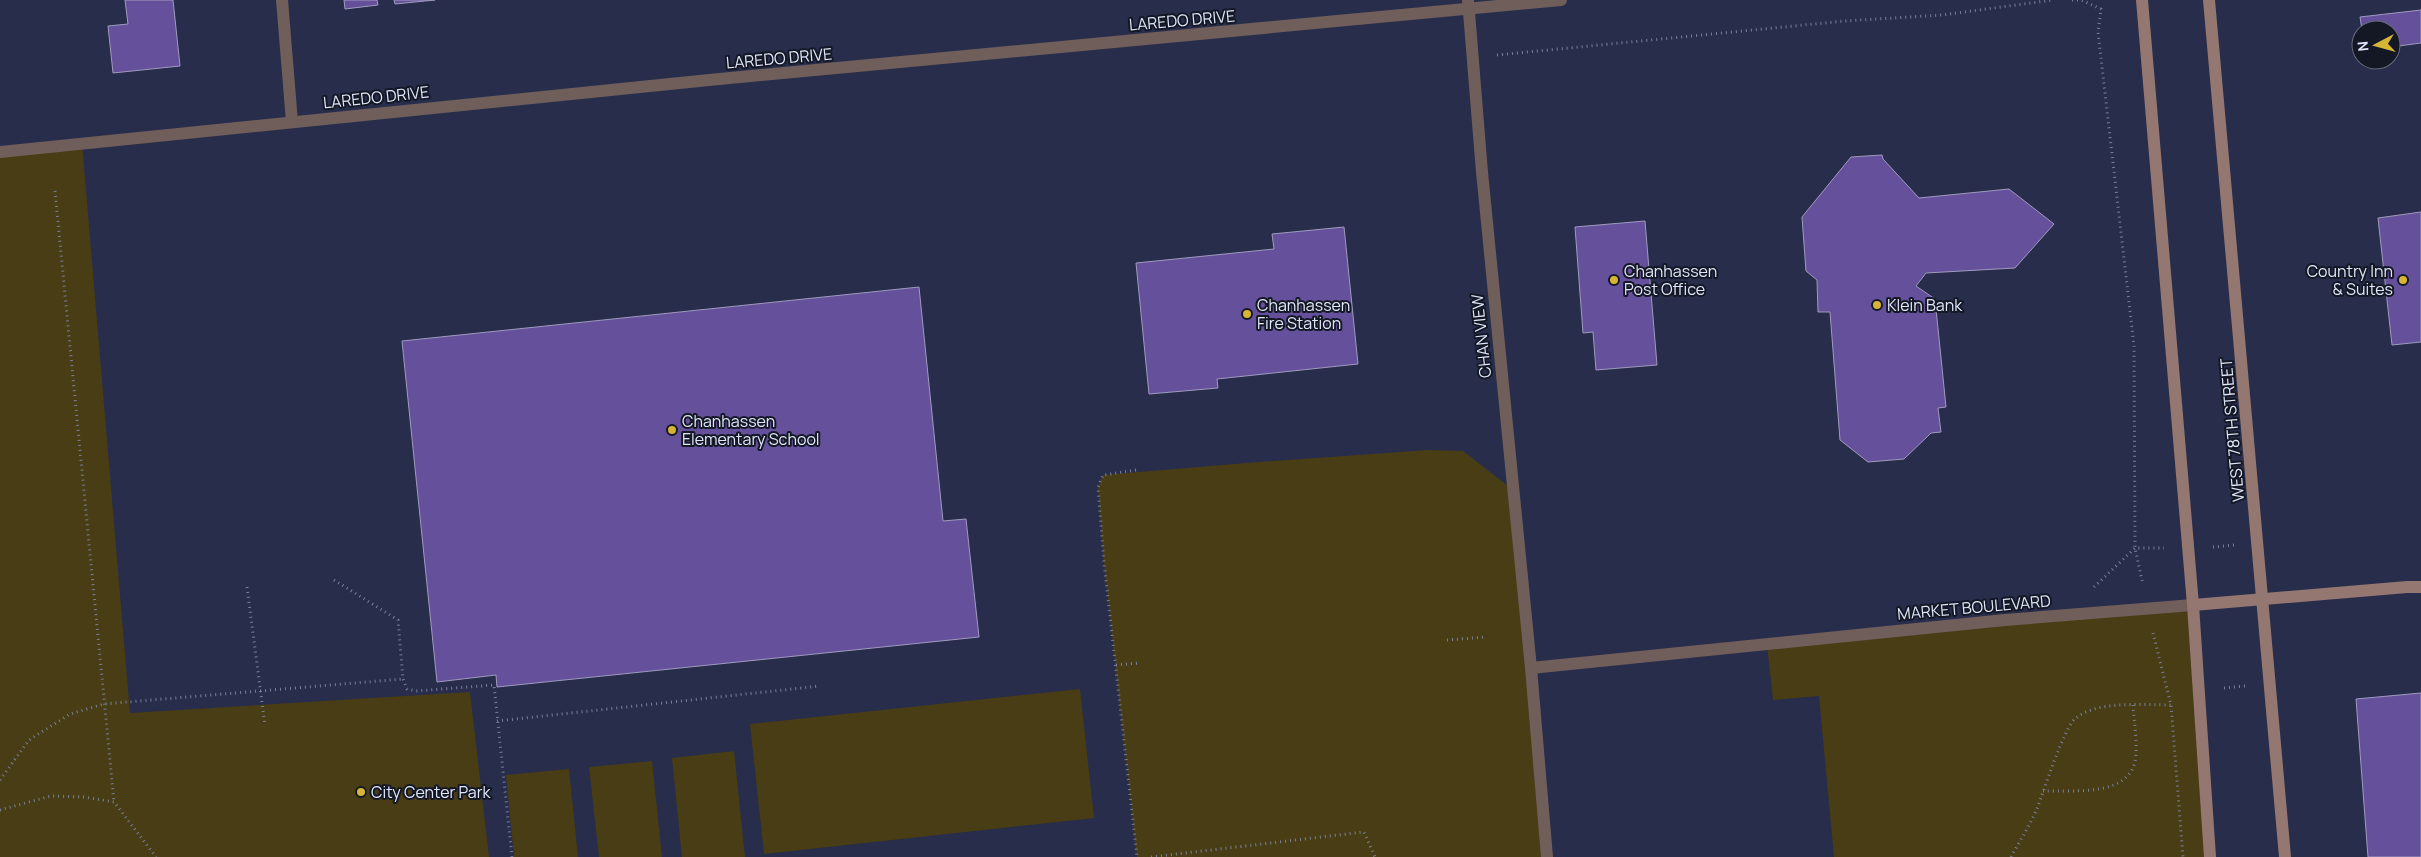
<svg xmlns="http://www.w3.org/2000/svg" width="2421" height="857" viewBox="0 0 2421 857" font-family="Manrope,sans-serif">
	<style>
		.green { fill: #483d14 }
		.building { fill: #65519b; stroke: #a19abf }
		.lines { fill: none; stroke-linecap: round; stroke-linejoin: round }
		.path { stroke: #7a8099; stroke-width: 3; stroke-dasharray: 1 4; stroke-linecap: butt }
		.lane { stroke: #6f5e59; stroke-width: 12 }
		.street { stroke: #6f5e59; stroke-width: 12 }
		.secondary { stroke: #937770; stroke-width: 12 }
		.poi-dot { fill: #d6b534; stroke: #141724; stroke-width: 2 }
		.labels { text-anchor: middle; stroke-width: 4; stroke-linejoin: round; paint-order: stroke }
		.street-label { font-size: 16px; fill: #e0e6f9; stroke: #141724 }
		.poi-label { font-size: 16px; fill: #e0e6f9; stroke: #141724; text-anchor: start }
	</style>
	<rect width="100%" height="100%" fill="#272d4b"/>
	<g class="green">
		<path d="M82,143L130,713L470,692L489,857H0V152Z"/>
		<path d="M1428,450L1463,451L1512,489L1542,857H1137L1104,563L1098,487L1103,475L1258,462Z"/>
		<path d="M2193,605L2213,857H1834L1819,696L1773,700L1767,644Z"/>
		<path d="M1080,689L1094,818L764,854L750,724Z"/>
		<path d="M734,751L745,857H682L672,758Z"/>
		<path d="M652,761L662,857H599L589,767Z"/>
		<path d="M569,769L578,857H514L506,775Z"/>
	</g>
	<g class="building">
		<path d="M125,0H173L180,66L113,73L108,26L128,24Z"/>
		<path d="M344,0H377L378,5L345,9Z"/>
		<path d="M394,0H435L395,4Z"/>
		<path d="M2421,10V43L2391,47V30H2362L2360,17Z"/>
		<path d="M1882,155L1883,159L1919,198L2009,189L2054,224L2015,268L1926,273L1916,286L1935,299L1946,407L1938,408L1941,432L1931,433L1904,459L1868,462L1840,440L1830,312H1818L1817,280L1806,271L1802,217L1851,157Z"/>
		<path d="M2421,212V342L2392,345L2378,218Z"/>
		<path d="M1645,221L1657,365L1596,370L1593,332L1583,333L1575,227Z"/>
		<path d="M1344,227L1358,364L1217,379L1218,388L1149,394L1136,263L1274,249L1272,234Z"/>
		<path d="M919,287L943,521L966,519L979,637L497,687L496,675L437,682L402,341Z"/>
		<path d="M2421,693V857H2368L2356,699Z"/>
	</g>
	<g class="lines">
		<g class="path">
			<path d="M2072,0H2081L2101,9L2098,32L2134,346L2135,548L2143,585"/>
			<path d="M1497,55L1845,21L1942,15L2053,0"/>
			<path d="M55,191L114,802"/>
			<path d="M1136,470L1103,475L1098,487L1104,563L1137,857"/>
			<path d="M2213,547L2234,545"/>
			<path d="M334,580L398,620L403,679L407,689L416,691L494,685L512,857"/>
			<path d="M247,587L265,726"/>
			<path d="M2094,587L2135,548H2164"/>
			<path d="M2153,633L2171,705L2183,857"/>
			<path d="M1447,640L1486,637"/>
			<path d="M1116,665L1139,663"/>
			<path d="M2224,688L2245,686"/>
			<path d="M497,721L820,686"/>
			<path d="M0,780L29,740L70,714L104,704L403,679"/>
			<path d="M2043,791C2074,790 2133,798 2136,755C2137,739 2134,721 2133,705"/>
			<path d="M0,810L51,796L84,797L114,802L156,857"/>
			<path d="M1151,857L1364,832L1375,857"/>
			<path d="M2011,857C2020,840 2031,824 2038,806C2044,790 2064,728 2075,719C2096,700 2144,705 2171,705"/>
		</g>
		<path class="lane" d="M1531,668L1547,857"/>
		<g class="street">
			<path d="M282,0L292,122"/>
			<path d="M1468,0L1482,172L1531,668L2005,620L2193,605"/>
			<path d="M0,152L709,80L1561,0"/>
		</g>
		<g class="secondary">
			<path d="M2142,0L2193,605L2210,857"/>
			<path d="M2209,0L2285,857"/>
			<path d="M2193,605L2407,587H2421"/>
		</g>
	</g>
	<g class="poi-dot">
		<circle cx="1614" cy="280" r="5"/>
		<circle cx="2403" cy="280" r="5"/>
		<circle cx="1877" cy="305" r="5"/>
		<circle cx="1247" cy="314" r="5"/>
		<circle cx="672" cy="430" r="5"/>
		<circle cx="361" cy="792" r="5"/>
	</g>
	<g class="labels">
		<g class="street-label">
			<text transform="translate(1182 20) rotate(-5)" y="6">LAREDO DRIVE</text>
			<text transform="translate(779 58) rotate(-5)" y="6">LAREDO DRIVE</text>
			<text transform="translate(376 97) rotate(-6)" y="6">LAREDO DRIVE</text>
			<text transform="translate(1481 336) rotate(-96)" y="6">CHAN VIEW</text>
			<text transform="translate(2232 430) rotate(-95)" y="6">WEST 78TH STREET</text>
			<text transform="translate(1974 607) rotate(-5)" y="6">MARKET BOULEVARD</text>
		</g>
		<g class="poi-label">
			<text x="1624" y="277">Chanhassen<tspan x="1624" dy="18">Post Office</tspan></text>
			<text x="2393" y="277" text-anchor="end">Country Inn<tspan x="2393" dy="18">&amp; Suites</tspan></text>
			<text x="1257" y="311">Chanhassen<tspan x="1257" dy="18">Fire Station</tspan></text>
			<text x="1887" y="311">Klein Bank</text>
			<text x="682" y="427">Chanhassen<tspan x="682" dy="18">Elementary School</tspan></text>
			<text x="371" y="798">City Center Park</text>
		</g>
	</g>
	<g transform="translate(2376 45) rotate(264)"><circle r="24" fill="#141724" stroke="#666a79"/>
	<path d="M0-4L9 19L0 12L-9 19Z" fill="#d6b534"/>
	<text y="-8" font-size="14" font-weight="bold" text-anchor="middle" fill="#e0e6f9">N</text>
	</g>
</svg>
